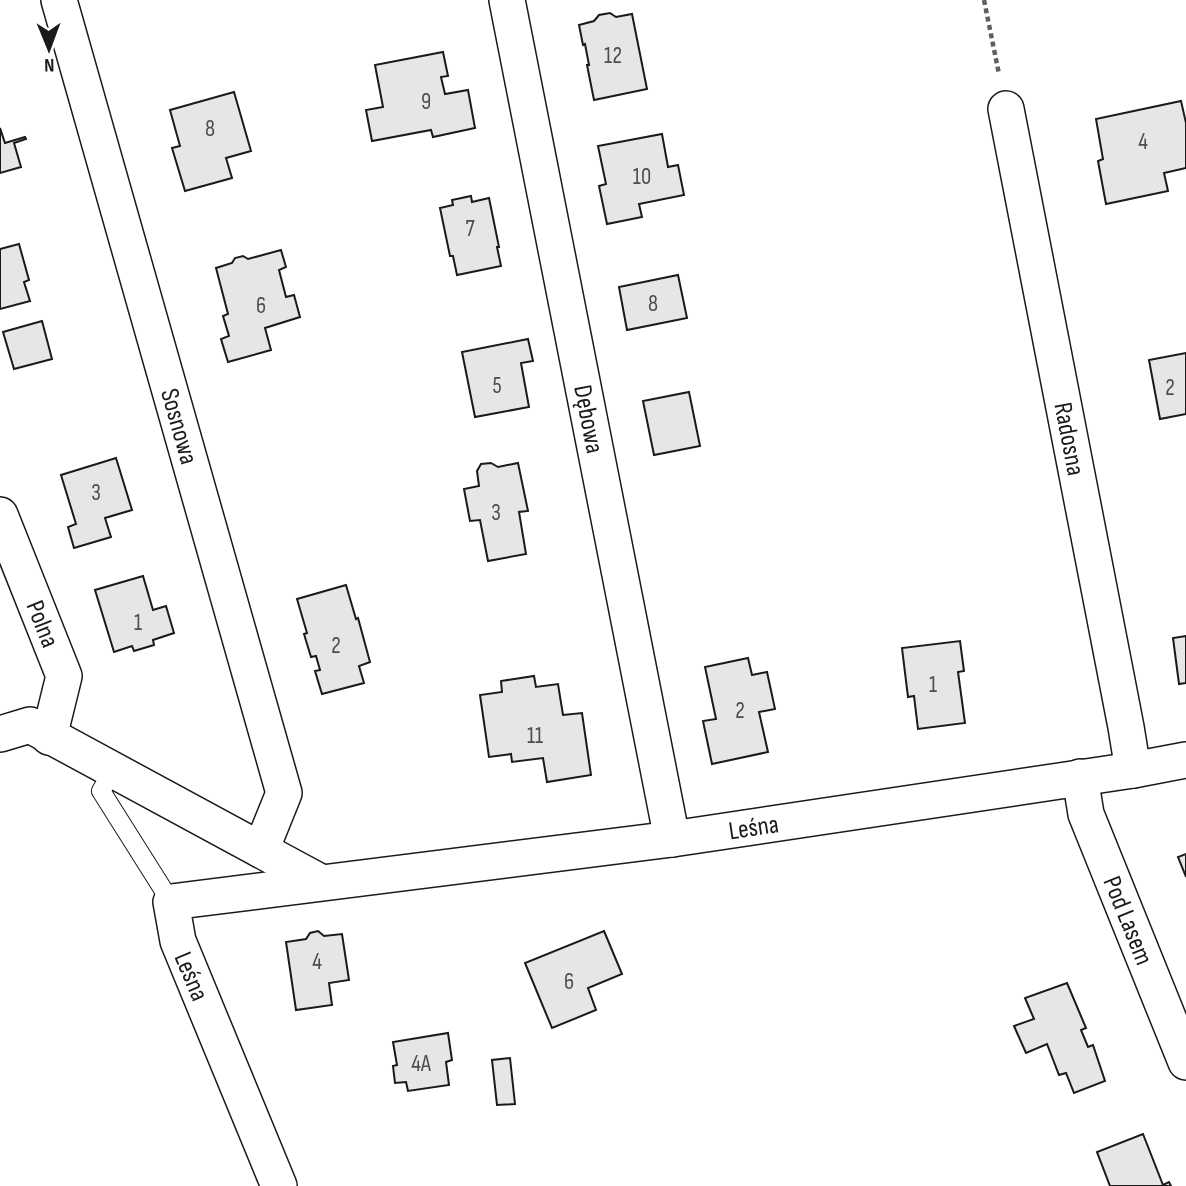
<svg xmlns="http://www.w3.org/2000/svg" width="1186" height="1186" viewBox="0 0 1186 1186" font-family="'Sofia Sans Condensed',sans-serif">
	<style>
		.building { fill: #e6e6e6; stroke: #1a1a1a; stroke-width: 2 }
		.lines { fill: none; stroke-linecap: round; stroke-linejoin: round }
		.lane-casing { stroke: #1a1a1a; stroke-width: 20 }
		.street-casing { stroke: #1a1a1a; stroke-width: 38 }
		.path { stroke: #5f5f5f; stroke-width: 4.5; stroke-dasharray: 5 3.5; stroke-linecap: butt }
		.lane { stroke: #fff; stroke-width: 18 }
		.street { stroke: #fff; stroke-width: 35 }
		.labels { text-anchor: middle; stroke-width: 5; stroke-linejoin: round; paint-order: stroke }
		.number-label { font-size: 23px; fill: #4d4d4d }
		.street-label { font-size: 26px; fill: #1a1a1a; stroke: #fff }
	</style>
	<rect width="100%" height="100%" fill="#fff"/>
	<g class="building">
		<path d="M610,13L616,17L632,14L647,89L594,100L587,65H589L585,44L583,45L579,25L594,21L599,15Z"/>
		<path d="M443,52L448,76L441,77L445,94L468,90L475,128L433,137L431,130L372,141L366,110L383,107L375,65Z"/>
		<path d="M234,92L251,151L226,158L232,178L185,191L172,148L180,146L170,110Z"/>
		<path d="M1181,101L1186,123V168L1164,173L1168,191L1106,204L1098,161L1103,159L1096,119Z"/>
		<path d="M0,128L5,143L25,137L26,139L14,143L21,167L0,173Z"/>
		<path d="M662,134L668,167L678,165L684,195L639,204L642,217L607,224L599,186L606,184L598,146Z"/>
		<path d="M471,196L472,202L489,198L499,247H497L501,266L457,275L453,256H450L440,208L453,205L452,200Z"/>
		<path d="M19,244L29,280L24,282L30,301L0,309V249Z"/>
		<path d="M281,250L286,267L279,270L286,297L294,295L300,317L265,328L271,350L228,362L221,339L229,336L223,316L228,314L216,268L232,263L235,258L243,256L248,259Z"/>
		<path d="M678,275L687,318L627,330L619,287Z"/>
		<path d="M42,321L52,359L14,369L3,332Z"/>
		<path d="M528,339L533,361L521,363L529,407L475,417L462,352Z"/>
		<path d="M1186,353V414L1160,419L1149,360Z"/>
		<path d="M689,392L700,446L654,455L643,401Z"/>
		<path d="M116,458L132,510L105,518L111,537L74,548L68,527L76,524L61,475Z"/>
		<path d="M491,463L498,467L518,463L528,511L519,512L526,554L488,561L480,520L470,521L464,489L479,486L477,471L481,464Z"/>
		<path d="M143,576L153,610L166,606L174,633L153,640L154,645L134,651L132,646L114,652L95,590Z"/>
		<path d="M346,585L356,619L358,618L370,662L359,666L364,683L322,694L315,671L320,670L316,656L311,657L304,634L307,633L297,599Z"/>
		<path d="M1186,636V683L1179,684L1173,638Z"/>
		<path d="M960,641L964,671L958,672L965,723L918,729L914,696L908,697L902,648Z"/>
		<path d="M748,658L752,675L767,672L775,709L759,712L768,752L712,764L703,721L716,719L705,667Z"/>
		<path d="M534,676L536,687L558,684L563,715L582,713L591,775L547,782L543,758L512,762L511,754L489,757L480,695L502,692L501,681Z"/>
		<path d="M1186,854V877L1178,857Z"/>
		<path d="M318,931L324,936L342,934L349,980L329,983L332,1005L296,1010L286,942L306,939L310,933Z"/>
		<path d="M604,931L622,974L588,988L596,1010L552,1028L525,963Z"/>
		<path d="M1067,983L1086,1028L1081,1030L1088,1047L1093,1045L1105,1081L1074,1093L1066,1073L1059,1075L1047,1044L1026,1053L1014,1026L1034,1019L1025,998Z"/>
		<path d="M448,1033L452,1060L446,1062L449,1085L408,1091L406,1082L395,1083L393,1066L397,1065L393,1042Z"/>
		<path d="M510,1058L515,1104L497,1105L492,1060Z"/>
		<path d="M1143,1134L1163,1185L1169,1182L1171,1186H1110L1097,1152Z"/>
	</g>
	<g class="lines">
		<defs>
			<path id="lane" d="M113,771L101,791L171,902"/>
			<g id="street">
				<path id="s1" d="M59,0L284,793L261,850"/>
				<path id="s2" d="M507,0L672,839"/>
				<path id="s3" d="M1006,109L1126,727L1133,770"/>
				<path id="s4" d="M0,515L64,676L49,737"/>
				<path d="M0,734L30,725L320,882"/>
				<path id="s5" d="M1080,777L1086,814L1186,1062"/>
				<path id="s6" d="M279,1186L178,941L171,902L672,839L1133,770L1186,760"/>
			</g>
		</defs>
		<use href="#lane" class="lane-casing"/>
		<use href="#street" class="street-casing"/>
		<path class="path" d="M984,0L999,74"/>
		<use href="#lane" class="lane"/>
		<use href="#street" class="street"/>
	</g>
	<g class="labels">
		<g class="number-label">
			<text x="613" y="63">12</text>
			<text x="426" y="109">9</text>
			<text x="210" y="136">8</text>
			<text x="1143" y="149">4</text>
			<text x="642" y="184">10</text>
			<text x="470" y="236">7</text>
			<text x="653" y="311">8</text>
			<text x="261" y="313">6</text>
			<text x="497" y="393">5</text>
			<text x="1170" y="395">2</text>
			<text x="96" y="500">3</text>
			<text x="496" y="520">3</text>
			<text x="138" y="630">1</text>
			<text x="336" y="653">2</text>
			<text x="933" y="692">1</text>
			<text x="740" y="718">2</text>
			<text x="535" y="743">11</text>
			<text x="317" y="969">4</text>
			<text x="569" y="989">6</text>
			<text x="421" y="1071">4A</text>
		</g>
		<g class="street-label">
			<text dy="9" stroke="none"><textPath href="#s2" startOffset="427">Dębowa</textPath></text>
			<text dy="9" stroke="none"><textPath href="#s1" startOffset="443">Sosnowa</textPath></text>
			<text dy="9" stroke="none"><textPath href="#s3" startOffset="336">Radosna</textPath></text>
			<text dy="9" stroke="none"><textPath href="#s4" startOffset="117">Polna</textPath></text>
			<text dy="9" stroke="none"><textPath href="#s6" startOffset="892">Leśna</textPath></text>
			<text dy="9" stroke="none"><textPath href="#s5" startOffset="152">Pod Lasem</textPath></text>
			<text transform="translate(192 976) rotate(67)" y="9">Leśna</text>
		</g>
	</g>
	<g transform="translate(49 49) rotate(179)" stroke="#ffffff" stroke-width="5" paint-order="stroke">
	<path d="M0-5L12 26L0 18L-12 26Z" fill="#1a1a1a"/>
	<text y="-10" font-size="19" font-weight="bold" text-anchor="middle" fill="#1a1a1a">N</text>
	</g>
</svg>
